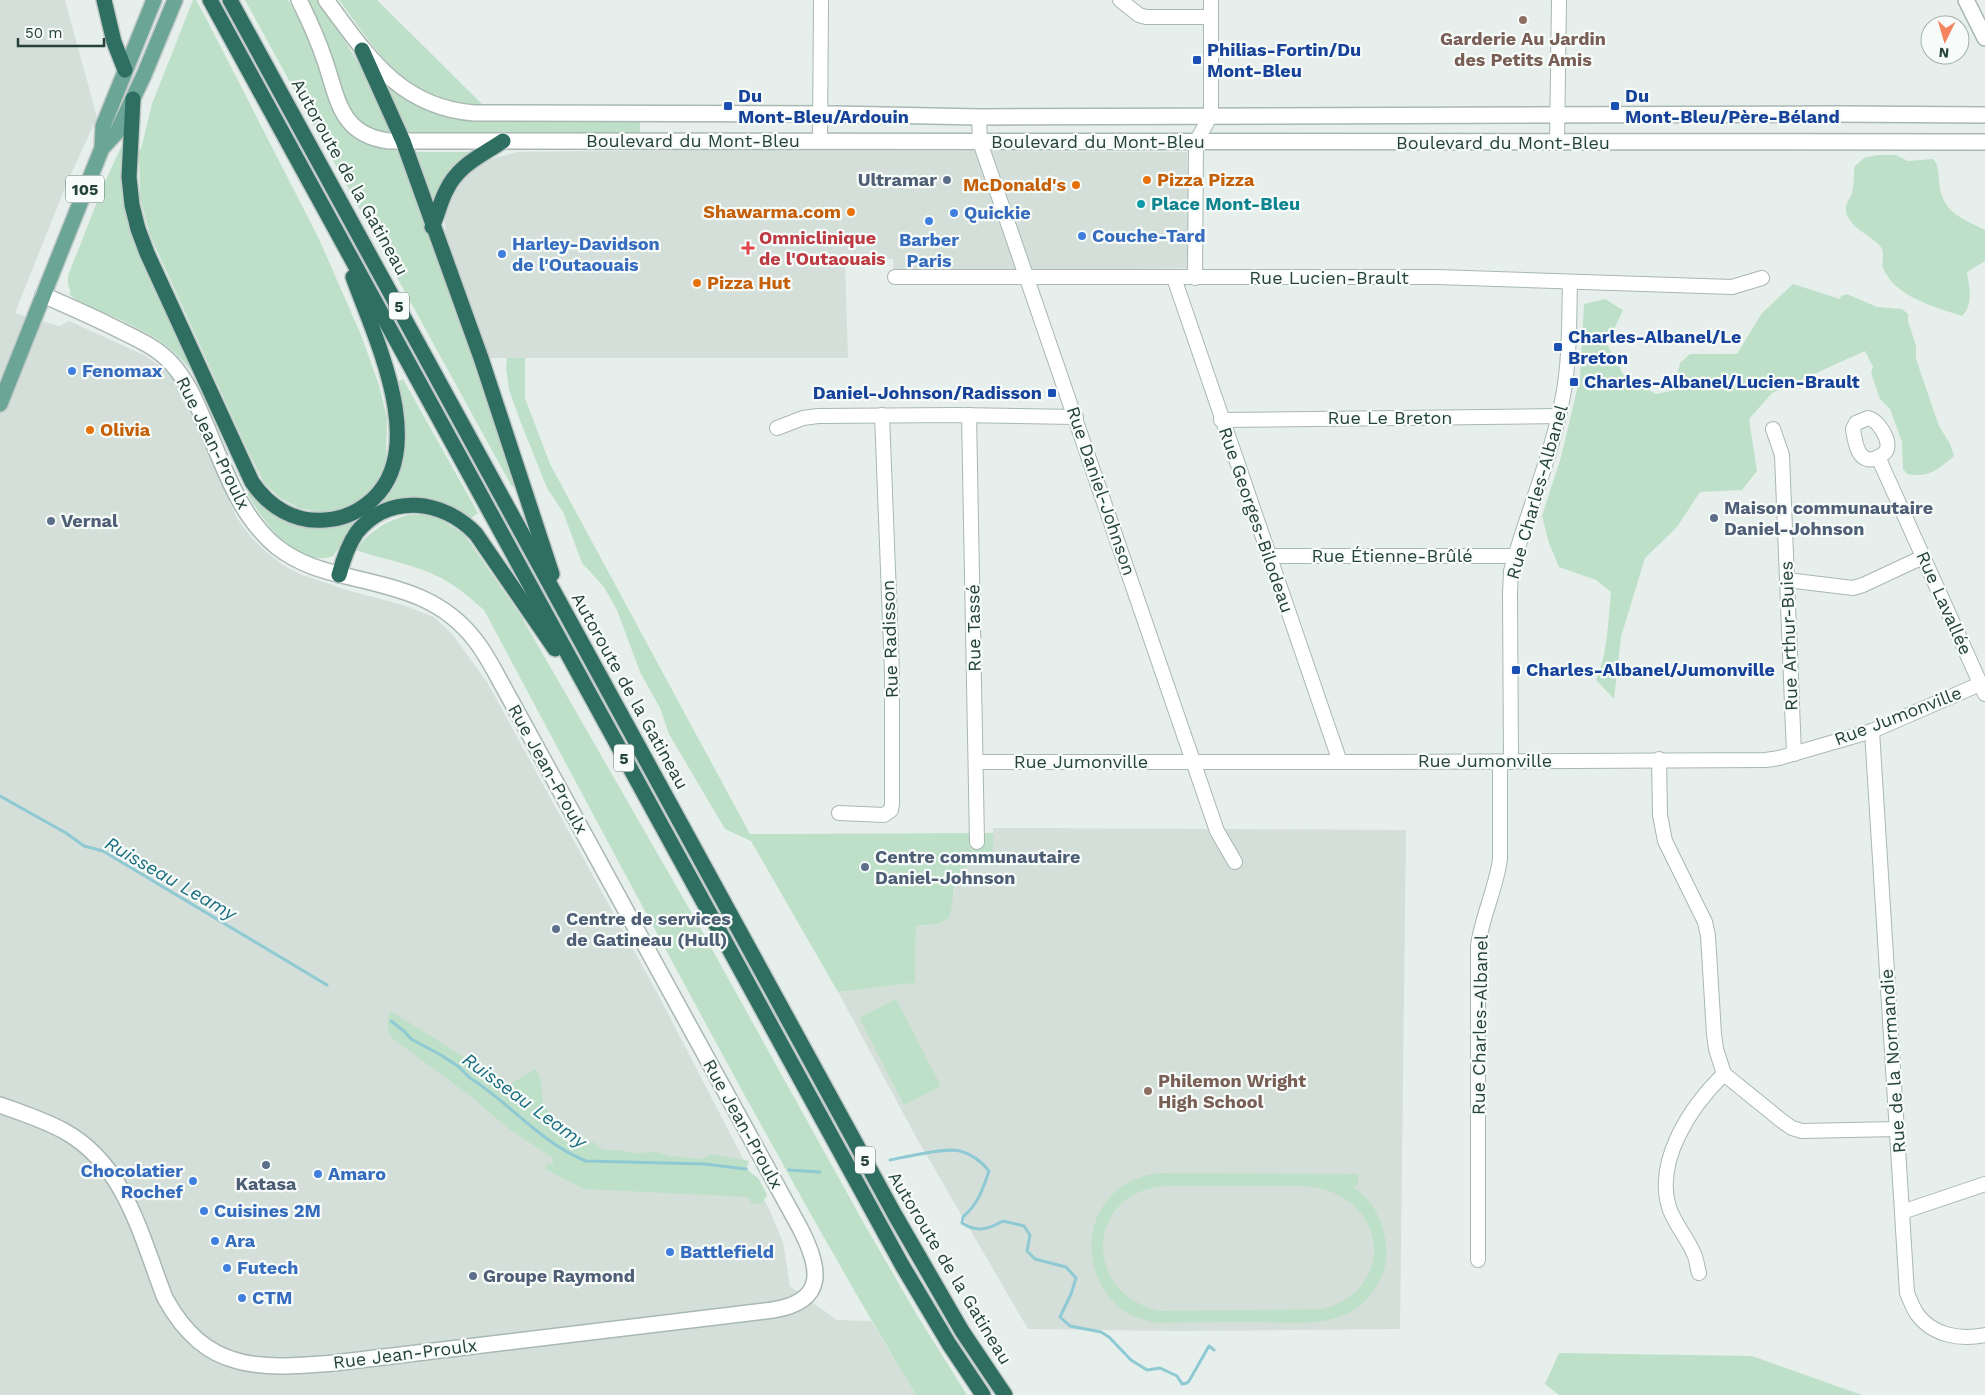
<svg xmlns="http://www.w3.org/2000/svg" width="1985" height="1395" viewBox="0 0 1985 1395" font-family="'Work Sans',sans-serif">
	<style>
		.built { fill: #d4dfda }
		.green { fill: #bfe0c8; fill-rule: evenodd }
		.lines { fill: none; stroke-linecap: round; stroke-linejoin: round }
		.stream { stroke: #8ec9d4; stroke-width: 3 }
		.minor-casing { stroke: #a8b8b2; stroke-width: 16 }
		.tertiary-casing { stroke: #a8b8b2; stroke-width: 18 }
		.primary-casing { stroke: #c2cac8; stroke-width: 18 }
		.motorway-casing { stroke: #c2cac8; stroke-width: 18 }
		.minor { stroke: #fff; stroke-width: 14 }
		.tertiary { stroke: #fff; stroke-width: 15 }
		.primary { stroke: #6aa596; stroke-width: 15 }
		.motorway { stroke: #2f6f62; stroke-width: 15 }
		.education-dot { fill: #8d6e63; stroke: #f7fbf9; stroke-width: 2 }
		.transit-dot { fill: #1a4fb4; stroke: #f7fbf9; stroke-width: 2 }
		.service-dot { fill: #5c6f8a; stroke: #f7fbf9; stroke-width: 2 }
		.food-dot { fill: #e8710a; stroke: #f7fbf9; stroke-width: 2 }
		.culture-dot { fill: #0f9aa8; stroke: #f7fbf9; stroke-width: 2 }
		.shop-dot { fill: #3f7fe0; stroke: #f7fbf9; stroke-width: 2 }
		.health-dot { fill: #e0444e; stroke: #f7fbf9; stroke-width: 2 }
		.labels { text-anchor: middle; stroke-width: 4.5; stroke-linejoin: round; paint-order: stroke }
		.shield { fill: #f7fbf9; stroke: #637a73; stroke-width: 1 }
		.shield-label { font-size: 16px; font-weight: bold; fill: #24423a }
		.education-label { font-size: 18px; font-weight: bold; fill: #785e54; stroke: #f7fbf9 }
		.transit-label { font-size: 18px; font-weight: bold; fill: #164399; stroke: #f7fbf9; text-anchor: start }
		.street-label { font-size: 18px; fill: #24423a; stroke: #f7fbf9 }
		.service-label { font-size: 18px; font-weight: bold; fill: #4e5e75; stroke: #f7fbf9; text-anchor: start }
		.food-label { font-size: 18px; font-weight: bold; fill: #c56008; stroke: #f7fbf9; text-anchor: start }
		.culture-label { font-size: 18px; font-weight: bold; fill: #0d838f; stroke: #f7fbf9; text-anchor: start }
		.shop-label { font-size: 18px; font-weight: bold; fill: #366cbe; stroke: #f7fbf9; text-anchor: start }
		.health-label { font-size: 18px; font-weight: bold; fill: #be3a42; stroke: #f7fbf9; text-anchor: start }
		.water-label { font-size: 19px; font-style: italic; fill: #1c6f80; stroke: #f7fbf9 }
	</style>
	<rect width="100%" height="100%" fill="#e6efeb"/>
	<g class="built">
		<path d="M0,0H65L97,117L67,183L15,313L59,326L69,321L144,355L162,367L173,378L183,396L237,518L250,536L266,552L283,565L302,575L350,591L403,605L434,617L452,634L487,682L661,1000L769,1209L783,1242L790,1286L837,1320L871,1321L916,1395H0Z"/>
		<path d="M696,150L1187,152L1190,268L1009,271L893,269V259H845L848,358H484L446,242L445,222L447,209L453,196L464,177L488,160L517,152Z"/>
		<path d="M993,828L1406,830L1400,1329L1177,1331L1028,1329L916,1137L838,992L915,983L916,926L931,925L953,897L956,885L966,868L977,857L993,851Z"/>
	</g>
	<g class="green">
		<path d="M193,0H196L208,22L319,239L361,335L379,385L387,418L386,464L376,483L361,499L342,509L320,512L299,508L280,498L264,483L246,447L150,235L140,198L139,150L141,149L152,104Z"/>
		<path d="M245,0H288C299,19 309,38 316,59C333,106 334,149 397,149L435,255H437L517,485L512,487Z"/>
		<path d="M306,0H317L337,28L372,86L393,135L379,134L353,119Z"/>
		<path d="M339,0H377L483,105C405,103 381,56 339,0Z"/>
		<path d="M391,86L404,98L425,109L458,120L640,121V135H406L386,89Z"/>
		<path d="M122,145H124L123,168L194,370L191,371C165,334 119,320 79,302L69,294L71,292L68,284V276L104,184Z"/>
		<path d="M412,152H471L472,154L436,204L430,205Z"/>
		<path d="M1877,155H1896L1908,161L1933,159C1939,165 1938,172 1939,181C1942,213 1960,217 1985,230V261L1967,272C1969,287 1974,304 1962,316C1935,307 1895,297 1883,268C1881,261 1886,252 1880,246C1871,235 1849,228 1846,211C1845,204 1850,199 1852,193C1854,185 1854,175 1854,167L1864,158Z"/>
		<path d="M1793,284L1840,299L1841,296L1847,294L1877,307L1902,309L1908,314V321L1916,346V359L1939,426L1950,444L1954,456C1937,470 1930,478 1907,474L1903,469L1902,442L1890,409L1880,399L1871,373L1873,367L1865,351L1772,393L1749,419L1757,471L1742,490L1700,492L1677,527L1645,558L1621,637L1614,699L1596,680C1608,653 1608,621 1611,592L1596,580L1559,567L1549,543L1542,516L1561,457L1580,377L1584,304L1605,299L1623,310L1607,344L1624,376L1656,394L1674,390L1680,363L1690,354H1737L1762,313Z"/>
		<path d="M507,358H525V398L550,464L750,834L993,833V851C975,856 962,868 955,886C952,896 953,907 949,918L938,924L916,926L915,983L838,992L751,841L725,829L669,734L660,708L640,672L617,610L604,587L582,563L563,512L547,488L521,423L509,390L506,368Z"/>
		<path d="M403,379L478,513L470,519L459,511L437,501L413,500L343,542L333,556C297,570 261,518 246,492L251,491C259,500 267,510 278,517C324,544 388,518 400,466C406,442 398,408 396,383Z"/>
		<path d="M408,515H426L440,519L464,534L521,616L698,924L866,1227L917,1315L967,1395H916C856,1296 800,1195 744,1094C656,933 570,771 484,610C470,598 457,586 441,578C415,564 384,560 356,550C369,531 386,521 408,515Z"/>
		<path d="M896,999L941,1086L904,1105L859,1018Z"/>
		<path d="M391,1011L508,1085L536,1069L541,1081L543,1104L556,1121L574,1138L595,1143L603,1150H617L635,1153L657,1152L670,1156L702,1159L711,1154L749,1161L746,1169L759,1179L767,1195L762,1203L752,1204L748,1197L584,1189L545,1169L546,1165L553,1164V1158L509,1129L469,1095L393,1039C386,1030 386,1021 391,1011Z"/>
		<path d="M1159,1173L1358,1174V1185L1353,1186C1357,1190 1363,1194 1367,1199C1382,1215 1390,1245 1385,1266C1380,1286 1367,1303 1349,1313C1321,1327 1285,1322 1255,1322C1222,1322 1189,1322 1156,1323C1146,1320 1136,1318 1127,1313C1084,1286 1078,1219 1120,1188C1132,1179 1145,1175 1159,1173ZM1166,1186H1303C1386,1191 1401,1287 1323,1309L1161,1311C1081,1295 1085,1191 1166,1186Z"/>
		<path d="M1559,1353L1752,1356L1862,1395H1559L1545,1384Z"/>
	</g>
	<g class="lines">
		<g class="stream">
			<path d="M0,796L66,833L84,846L103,851L327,985"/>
			<path d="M391,1021L405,1032L411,1039L441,1055L459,1067L470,1078C510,1103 542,1144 586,1161L705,1164L746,1169"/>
			<path d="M890,1160C906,1157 945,1147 960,1151C972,1154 981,1161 989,1171C983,1189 978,1204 963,1217L962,1223C977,1233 989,1229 1003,1221L1024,1226L1030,1235L1027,1251L1035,1259L1066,1267L1076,1278L1071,1294L1060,1317L1070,1326L1101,1332L1109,1337L1131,1360L1147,1370L1160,1368L1177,1376L1182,1384L1187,1383L1189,1381L1209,1346L1214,1350"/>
			<path d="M789,1170L820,1172"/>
		</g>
		<defs>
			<g id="minor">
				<path d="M1120,0L1139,15L1146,17H1210"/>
				<path d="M979,117L980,142L1217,831L1235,862"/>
				<path d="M820,141L821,0"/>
				<path d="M1557,143L1559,0"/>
				<path d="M895,277H1437L1732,287L1762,278"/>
				<path d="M1174,278L1340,762"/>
				<path d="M1195,278L1196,142L1211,115V0"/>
				<path d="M969,415L977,842"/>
				<path d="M1868,418C1878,420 1890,439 1887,449C1886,453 1882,455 1879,457C1859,467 1855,444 1853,429L1856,423Z"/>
				<path d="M1221,420L1559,416"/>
				<path d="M777,428L803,418L818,416L957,415L1076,417"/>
				<path d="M1773,429L1782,455L1794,754"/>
				<path d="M1878,457L1985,694"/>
				<path d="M1269,556H1515"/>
				<path d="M1787,580L1853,588L1863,585L1923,557"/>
				<path d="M1872,731L1907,1293C1910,1300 1913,1308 1917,1314C1933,1336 1961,1340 1985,1335"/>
				<path d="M1659,759L1660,815L1665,841L1705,922L1708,936L1714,1034L1716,1049L1724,1074L1782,1121L1792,1128L1802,1131L1897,1129"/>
				<path d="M977,762H1381L1766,760L1779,758L1872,731L1980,684"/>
				<path d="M1511,762L1510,593L1511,571C1527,512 1552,456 1563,396C1570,358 1569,320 1570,282"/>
				<path d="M839,813L884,815L891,810L892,804V673L882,415"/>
				<path d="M1902,1212L1985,1184"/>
				<path d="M1478,1260V946C1482,916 1496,889 1500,859V762"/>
				<path d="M1699,1273C1697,1267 1697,1260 1694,1254C1688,1239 1676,1226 1670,1210C1653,1162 1691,1106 1724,1074"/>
			</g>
			<g id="tertiary">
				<path d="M299,0C309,20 318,40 325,61C338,99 340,135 389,141L1985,142"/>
				<path d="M326,0C367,55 399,107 474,113L835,114L979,117L1838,114L1985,115"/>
				<path d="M1966,0L1985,38"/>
				<path d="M0,1105C22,1113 44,1120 64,1131C126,1165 141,1237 165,1298C206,1373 260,1369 334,1363L773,1310C828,1301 820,1267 800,1228L504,688C495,672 487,655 475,640C442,597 399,589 350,577C323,571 299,564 277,547C239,516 224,467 205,423C196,402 188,382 172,364C156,346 133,337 111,326C89,315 66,305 43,295"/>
			</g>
			<g id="primary">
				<path d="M102,148L117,132L144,75L175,0"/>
				<path d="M0,404L102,148L103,126L154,0"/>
			</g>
			<g id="motorway">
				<path d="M104,0L114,42L125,70"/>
				<path d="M210,0L902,1265L949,1344L983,1395"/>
				<path d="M230,0L895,1215L962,1331L1005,1395"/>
				<path d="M362,50L403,141L481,358L552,574"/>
				<path d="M133,99L129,177L132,205L138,229L147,253L252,482C269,507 295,523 325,520C343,519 360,511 373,499C429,447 374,336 353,277"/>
				<path d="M432,227C438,215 440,202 446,191C458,165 481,156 503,141"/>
				<path d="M339,575C343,560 348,545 357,532C389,493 443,499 476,534L555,649"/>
			</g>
		</defs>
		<use href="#minor" class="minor-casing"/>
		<use href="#tertiary" class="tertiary-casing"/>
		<use href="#primary" class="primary-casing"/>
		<use href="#motorway" class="motorway-casing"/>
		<use href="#minor" class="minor"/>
		<use href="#tertiary" class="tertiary"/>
		<use href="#primary" class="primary"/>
		<use href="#motorway" class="motorway"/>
	</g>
	<g class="education-dot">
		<circle cx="1523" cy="20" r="5"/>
		<circle cx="1148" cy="1091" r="5"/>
	</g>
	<g class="transit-dot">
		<rect x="1192" y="55" width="10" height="10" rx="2.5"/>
		<rect x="723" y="101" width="10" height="10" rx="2.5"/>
		<rect x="1610" y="101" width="10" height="10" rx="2.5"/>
		<rect x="1553" y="342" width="10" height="10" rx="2.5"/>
		<rect x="1569" y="377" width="10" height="10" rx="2.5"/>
		<rect x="1047" y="388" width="10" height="10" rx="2.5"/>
		<rect x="1511" y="665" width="10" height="10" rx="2.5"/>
	</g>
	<g class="service-dot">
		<circle cx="947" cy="180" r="5"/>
		<circle cx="1714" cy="518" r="5"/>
		<circle cx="51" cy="521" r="5"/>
		<circle cx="865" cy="867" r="5"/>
		<circle cx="556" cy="929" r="5"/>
		<circle cx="266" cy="1165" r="5"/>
		<circle cx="473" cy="1276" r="5"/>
	</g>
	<g class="food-dot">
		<circle cx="1147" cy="180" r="5"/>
		<circle cx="1076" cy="185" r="5"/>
		<circle cx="851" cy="212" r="5"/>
		<circle cx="697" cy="283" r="5"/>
		<circle cx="90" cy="430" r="5"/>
	</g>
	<circle class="culture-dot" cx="1141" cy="204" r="5"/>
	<g class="shop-dot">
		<circle cx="954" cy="213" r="5"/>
		<circle cx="929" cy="221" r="5"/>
		<circle cx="1082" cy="236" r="5"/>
		<circle cx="502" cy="254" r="5"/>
		<circle cx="72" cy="371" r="5"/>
		<circle cx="318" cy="1174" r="5"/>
		<circle cx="193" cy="1181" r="5"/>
		<circle cx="204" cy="1211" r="5"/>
		<circle cx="215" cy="1241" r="5"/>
		<circle cx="670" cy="1252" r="5"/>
		<circle cx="227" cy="1268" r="5"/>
		<circle cx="242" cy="1298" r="5"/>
	</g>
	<path class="health-dot" d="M745.5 240.5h5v5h5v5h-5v5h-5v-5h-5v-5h5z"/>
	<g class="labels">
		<g class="shield">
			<rect x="66" y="175.5" width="38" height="27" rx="4"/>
			<rect x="389" y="292.5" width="20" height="27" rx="4"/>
			<rect x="614" y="744.5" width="20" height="27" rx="4"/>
			<rect x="855" y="1146.5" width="20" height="27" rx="4"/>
		</g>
		<g class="shield-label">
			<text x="85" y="195">105</text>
			<text x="399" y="312">5</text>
			<text x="624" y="764">5</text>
			<text x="865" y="1166">5</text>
		</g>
		<g class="education-label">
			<text x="1523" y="45">Garderie Au Jardin<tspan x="1523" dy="21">des Petits Amis</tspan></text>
			<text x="1158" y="1087" text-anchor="start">Philemon Wright<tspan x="1158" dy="21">High School</tspan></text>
		</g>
		<g class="transit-label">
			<text x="1207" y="56">Philias-Fortin/Du<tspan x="1207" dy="21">Mont-Bleu</tspan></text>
			<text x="738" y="102">Du<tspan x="738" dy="21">Mont-Bleu/Ardouin</tspan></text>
			<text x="1625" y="102">Du<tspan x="1625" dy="21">Mont-Bleu/Père-Béland</tspan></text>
			<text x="1568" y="343">Charles-Albanel/Le<tspan x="1568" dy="21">Breton</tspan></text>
			<text x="1584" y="388">Charles-Albanel/Lucien-Brault</text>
			<text x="1042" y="399" text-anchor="end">Daniel-Johnson/Radisson</text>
			<text x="1526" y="676">Charles-Albanel/Jumonville</text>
		</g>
		<g class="street-label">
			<text x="693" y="147">Boulevard du Mont-Bleu</text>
			<text x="1098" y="148">Boulevard du Mont-Bleu</text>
			<text x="1503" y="149">Boulevard du Mont-Bleu</text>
			<text transform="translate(350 177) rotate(61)" y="6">Autoroute de la Gatineau</text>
			<text x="1329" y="284">Rue Lucien-Brault</text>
			<text x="1390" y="424">Rue Le Breton</text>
			<text transform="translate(213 443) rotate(64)" y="6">Rue Jean-Proulx</text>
			<text transform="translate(1101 491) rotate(71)" y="6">Rue Daniel-Johnson</text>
			<text transform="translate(1537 492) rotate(-74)" y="6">Rue Charles-Albanel</text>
			<text transform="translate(1256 520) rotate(71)" y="6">Rue Georges-Bilodeau</text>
			<text x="1392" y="562">Rue Étienne-Brûlé</text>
			<text transform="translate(1944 603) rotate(66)" y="6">Rue Lavallée</text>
			<text transform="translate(974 628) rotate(-91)" y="6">Rue Tassé</text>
			<text transform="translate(1789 636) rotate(-92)" y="6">Rue Arthur-Buies</text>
			<text transform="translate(890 639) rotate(-92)" y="6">Rue Radisson</text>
			<text transform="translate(630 691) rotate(61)" y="6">Autoroute de la Gatineau</text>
			<text transform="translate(1898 716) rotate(-21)" y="6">Rue Jumonville</text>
			<text x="1485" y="767">Rue Jumonville</text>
			<text x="1081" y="768">Rue Jumonville</text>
			<text transform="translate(548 769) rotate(61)" y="6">Rue Jean-Proulx</text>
			<text transform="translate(1480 1025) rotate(-89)" y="6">Rue Charles-Albanel</text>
			<text transform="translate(1893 1061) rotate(-94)" y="6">Rue de la Normandie</text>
			<text transform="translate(743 1124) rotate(61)" y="6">Rue Jean-Proulx</text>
			<text transform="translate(950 1268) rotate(59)" y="6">Autoroute de la Gatineau</text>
			<text transform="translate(405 1354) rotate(-7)" y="6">Rue Jean-Proulx</text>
		</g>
		<g class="service-label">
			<text x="937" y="186" text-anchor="end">Ultramar</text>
			<text x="1724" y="514">Maison communautaire<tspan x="1724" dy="21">Daniel-Johnson</tspan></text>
			<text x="61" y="527">Vernal</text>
			<text x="875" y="863">Centre communautaire<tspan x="875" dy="21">Daniel-Johnson</tspan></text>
			<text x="566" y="925">Centre de services<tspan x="566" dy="21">de Gatineau (Hull)</tspan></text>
			<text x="266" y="1190" text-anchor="middle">Katasa</text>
			<text x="483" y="1282">Groupe Raymond</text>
		</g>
		<g class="food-label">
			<text x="1157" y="186">Pizza Pizza</text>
			<text x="1066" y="191" text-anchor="end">McDonald's</text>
			<text x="841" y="218" text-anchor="end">Shawarma.com</text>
			<text x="707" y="289">Pizza Hut</text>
			<text x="100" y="436">Olivia</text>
		</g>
		<g class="culture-label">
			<text x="1151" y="210">Place Mont-Bleu</text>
		</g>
		<g class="shop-label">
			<text x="964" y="219">Quickie</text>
			<text x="1092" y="242">Couche-Tard</text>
			<text x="929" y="246" text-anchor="middle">Barber<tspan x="929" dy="21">Paris</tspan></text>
			<text x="512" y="250">Harley-Davidson<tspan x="512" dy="21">de l'Outaouais</tspan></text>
			<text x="82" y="377">Fenomax</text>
			<text x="183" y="1177" text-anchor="end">Chocolatier<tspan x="183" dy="21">Rochef</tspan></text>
			<text x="328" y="1180">Amaro</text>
			<text x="214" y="1217">Cuisines 2M</text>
			<text x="225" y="1247">Ara</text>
			<text x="680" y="1258">Battlefield</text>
			<text x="237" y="1274">Futech</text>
			<text x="252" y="1304">CTM</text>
		</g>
		<g class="health-label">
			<text x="759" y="244">Omniclinique<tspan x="759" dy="21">de l'Outaouais</tspan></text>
		</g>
		<g class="water-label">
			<text transform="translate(171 878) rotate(30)" y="7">Ruisseau Leamy</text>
			<text transform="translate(525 1100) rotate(36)" y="7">Ruisseau Leamy</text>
		</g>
	</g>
	<g transform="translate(1945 40) rotate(185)"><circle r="24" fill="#f7fbf9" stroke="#a3b1ad"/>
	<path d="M0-4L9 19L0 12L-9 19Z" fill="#f4845f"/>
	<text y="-8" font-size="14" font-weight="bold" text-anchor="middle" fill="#24423a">N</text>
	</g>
	<path d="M18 38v8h86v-8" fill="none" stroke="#24423a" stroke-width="2.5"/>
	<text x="25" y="38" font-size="15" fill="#24423a" stroke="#f7fbf9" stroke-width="4" paint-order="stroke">50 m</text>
</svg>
